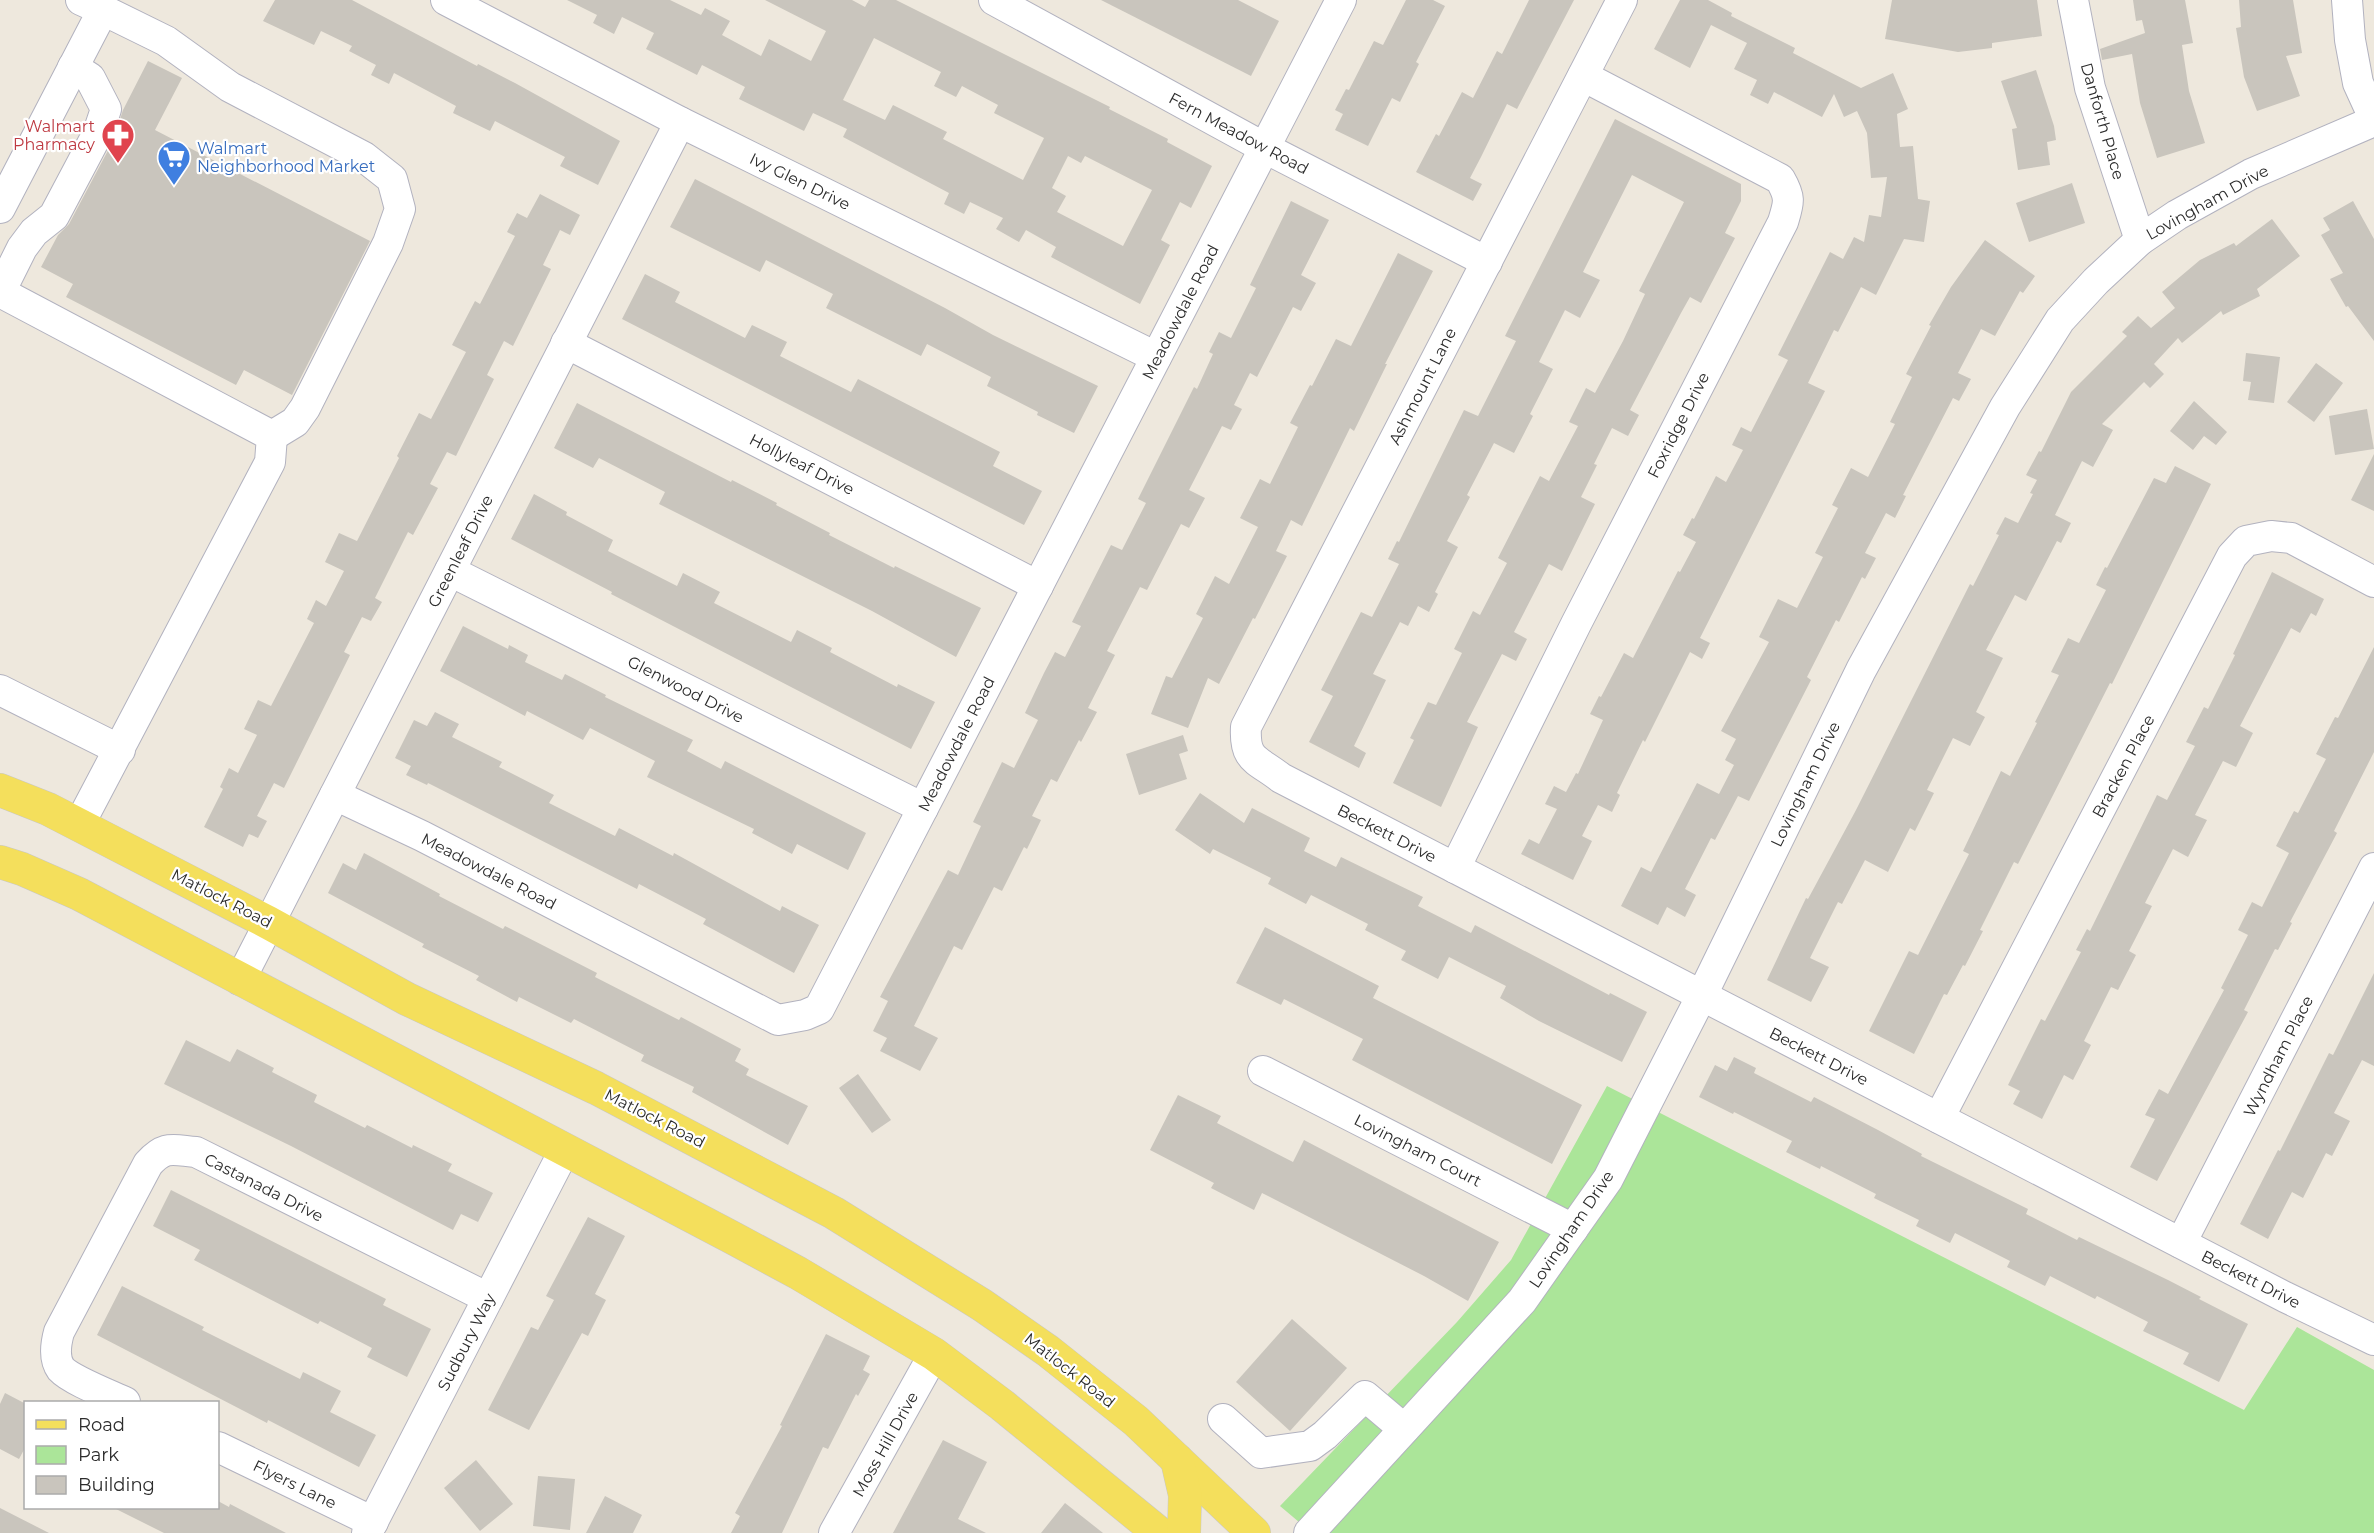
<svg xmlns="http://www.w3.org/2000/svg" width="2374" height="1533" viewBox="0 0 2374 1533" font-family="Montserrat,sans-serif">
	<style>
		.green { fill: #abe599 }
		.building { fill: #c9c5bd; fill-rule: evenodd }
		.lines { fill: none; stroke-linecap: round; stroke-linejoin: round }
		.minor-casing { stroke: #b2b2bf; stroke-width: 32 }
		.major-casing { stroke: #c8c8c8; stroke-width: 34 }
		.minor { stroke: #fff; stroke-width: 30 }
		.major { stroke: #f4df5c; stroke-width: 33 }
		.labels { text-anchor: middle; stroke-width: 4.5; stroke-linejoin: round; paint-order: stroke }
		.street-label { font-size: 16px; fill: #2c2c2c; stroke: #fff }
		.health-label { font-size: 16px; fill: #be3a42; stroke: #fff; text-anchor: end }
		.shop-label { font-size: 16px; fill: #366cbe; stroke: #fff; text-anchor: start }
	</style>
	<rect width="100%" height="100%" fill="#eee8dd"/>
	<path class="green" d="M1607,1086L2244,1410L2297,1327L2374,1370V1533H1312L1280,1506L1457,1322L1511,1260Z"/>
	<g class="building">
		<path d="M275,0H352L477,66L478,64L515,83L620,141L598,185L560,166L565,157L495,121L490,131L453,113L456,106L394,73L389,84L371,75L376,65L349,51L352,46L321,31L314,45L263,21Z"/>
		<path d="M567,0H670L701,15L705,8L730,21L722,35L761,56L769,39L811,61L826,31L765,0H852L865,7L869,0H896L1110,107L1109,109L1168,139L1167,142L1212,166L1191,208L1180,202L1161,240L1170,245L1140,304L1051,257L1056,247L1026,230L1019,242L996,229L1003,218L970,202L964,214L944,204L949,193L843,137L847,129L813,113L804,131L739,99L745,87L702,65L697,75L646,49L654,33L622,17L614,34L593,23L597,15ZM874,38L941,72L934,86L956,97L962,86L998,105L994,113L1044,138L1023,180L943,139L947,132L893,105L885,120L843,100ZM1068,156L1081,163L1085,156L1152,190L1123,246L1057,212L1066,196L1052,188Z"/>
		<path d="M1101,0H1238L1279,21L1251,76Z"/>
		<path d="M1406,0H1433L1445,6L1416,62L1419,64L1400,102L1392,98L1368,146L1335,130L1343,114L1335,110L1346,89L1349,90L1374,41L1383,45Z"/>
		<path d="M1529,0H1574L1517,109L1507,104L1481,157L1470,178L1482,184L1473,201L1416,172L1436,134L1439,136L1462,92L1473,98L1497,51L1502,54Z"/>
		<path d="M1680,0H1708L1732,13L1731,16L1795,48L1793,53L1861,88L1893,73L1908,109L1897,114L1900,147L1913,146L1918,199L1930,201L1924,242L1904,239L1876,295L1861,287L1838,332L1834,330L1808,383L1825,391L1700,638L1710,643L1702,659L1690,652L1645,742L1643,740L1617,793L1620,795L1612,812L1598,805L1582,836L1592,841L1573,880L1521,854L1529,839L1539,844L1557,809L1545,804L1554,786L1566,792L1576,773L1578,774L1603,720L1590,714L1599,696L1601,697L1624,653L1633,658L1678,571L1680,572L1696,542L1683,535L1692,518L1694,519L1716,476L1726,482L1743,450L1732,445L1741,427L1751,432L1788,360L1778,355L1830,252L1843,259L1854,237L1864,242L1869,215L1881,217L1887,177L1871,178L1867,133L1857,111L1844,117L1834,94L1822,117L1774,92L1768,104L1750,95L1757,80L1734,69L1747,43L1711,25L1690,68L1654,49Z"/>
		<path d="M1892,0H2037L2042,36L1992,43V48L1958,52L1885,39Z"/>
		<path d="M2133,0H2185L2193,43L2182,45L2189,91L2205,143L2157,158L2140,103L2132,54L2102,60L2100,49L2145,33L2142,20L2136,21Z"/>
		<path d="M2239,0H2293L2302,53L2286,56L2300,96L2257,111L2244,77L2236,28L2241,27Z"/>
		<path d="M148,61L182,78L155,130L370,241L292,395L244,370L236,385L66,297L73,284L41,267L58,235L69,224L113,141L123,110Z"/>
		<path d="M2036,70L2054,126L2056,140L2047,142L2050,165L2018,170L2012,129L2017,128L2001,81Z"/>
		<path d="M1615,119L1741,184V201L1725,233L1735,238L1701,303L1690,297L1681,313L1630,410L1639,415L1628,436L1612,428L1594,464L1597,465L1581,497L1595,504L1562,571L1549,564L1514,632L1527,639L1516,661L1502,654L1467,722L1478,727L1441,807L1393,783L1414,740L1410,738L1428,702L1436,705L1462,653L1454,649L1473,611L1480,615L1507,563L1498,558L1540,476L1549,481L1578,426L1569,422L1586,388L1595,393L1623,341L1645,294L1639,291L1684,202L1632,175L1583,272L1600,280L1580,318L1565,310L1539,362L1553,369L1530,414L1533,416L1514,453L1494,443L1467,495L1470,497L1447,541L1458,547L1435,592L1438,594L1429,612L1418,606L1408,626L1400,622L1373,674L1386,680L1354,746L1366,753L1359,768L1309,742L1333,696L1321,690L1361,612L1372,617L1399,564L1388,559L1397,541L1399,542L1464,410L1478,416L1516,341L1505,336Z"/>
		<path d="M695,179L945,308L993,335L1098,386L1074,433L1037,415L1038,412L987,386L991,377L927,344L921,356L826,308L833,294L766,260L760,272L670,227Z"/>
		<path d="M2072,183L2085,223L2029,242L2016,203Z"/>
		<path d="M540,194L580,215L570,235L560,230L543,265L551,269L513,346L504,341L487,375L494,379L456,456L447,452L430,484L438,488L413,535L408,532L375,598L382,602L371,621L362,617L344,652L350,655L284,788L274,783L257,816L267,821L258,838L249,834L243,847L204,827L223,789L220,787L229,768L238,773L257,735L244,729L258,700L271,706L314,623L307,619L316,600L326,606L344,571L325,562L339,533L357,541L399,458L397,456L419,413L431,419L466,352L452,345L475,301L480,304L515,236L507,232L517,213L527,218Z"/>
		<path d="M1291,201L1329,220L1301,275L1316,283L1301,311L1293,307L1257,377L1250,373L1234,405L1242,409L1231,430L1222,426L1189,490L1205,498L1189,528L1181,524L1147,590L1140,587L1107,651L1115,655L1088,708L1097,712L1081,742L1079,740L1057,782L1051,779L1032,816L1041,820L1027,849L1024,847L1002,891L994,887L962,950L954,946L914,1026L938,1038L920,1071L880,1051L887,1038L873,1031L888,1001L880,997L948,870L958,875L981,826L973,822L1002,762L1014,768L1038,720L1025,713L1044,673L1055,652L1065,657L1081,626L1072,622L1111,545L1122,550L1146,503L1138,499L1194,387L1197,389L1213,354L1209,352L1219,332L1231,338L1256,288L1250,285Z"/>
		<path d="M2353,201L2374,239V341L2348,306L2346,307L2330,279L2343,273L2321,235L2330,230L2323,218Z"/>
		<path d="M2272,219L2300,256L2257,289L2260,296L2223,315L2221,311L2182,343L2178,338L2154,364L2164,374L2150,388L2144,382L2102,424L2113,430L2093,467L2082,461L2055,515L2071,523L2061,543L2057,541L2026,601L2015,595L1986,650L2003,658L1976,712L1985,717L1970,746L1953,738L1927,790L1934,793L1915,831L1910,828L1888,872L1865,860L1842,904L1838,902L1810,958L1829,967L1811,1002L1767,980L1806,898L1808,899L1856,810L1970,584L1973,586L1999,535L1996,534L2005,517L2018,523L2033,494L2030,493L2037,480L2026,475L2039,451L2041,452L2071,392L2127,336L2122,332L2138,316L2151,328L2175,308L2162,292L2200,260L2234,243L2236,246Z"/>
		<path d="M1985,240L2035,276L2023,293L2020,291L1995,336L1981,329L1958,373L1971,379L1959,401L1953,398L1903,495L1906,496L1895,518L1886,513L1865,553L1876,558L1865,579L1862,577L1839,622L1836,620L1807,677L1811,680L1749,801L1738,796L1715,840L1711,838L1685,889L1696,895L1685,917L1667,907L1658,925L1621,906L1641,867L1651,872L1697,783L1719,794L1734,765L1725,760L1736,739L1721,731L1769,642L1759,637L1778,599L1797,608L1823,557L1815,553L1838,508L1832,505L1851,468L1868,477L1895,424L1890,422L1912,377L1906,374L1931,326L1929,325L1951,287Z"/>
		<path d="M1398,253L1433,271L1385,364H1387L1354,431L1350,428L1302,526L1291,520L1276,551L1287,556L1255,619L1253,618L1219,684L1208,678L1188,728L1151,714L1166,676L1172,678L1203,618L1196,614L1215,576L1229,584L1258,527L1240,518L1260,479L1270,484L1298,427L1290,423L1310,385L1312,386L1336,339L1351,346Z"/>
		<path d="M645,274L680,292L675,302L745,338L752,325L787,342L780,356L851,392L858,379L1000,452L993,466L1042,491L1024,525L622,319Z"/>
		<path d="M2246,353L2280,357L2274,403L2248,400L2251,382L2243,381Z"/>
		<path d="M2316,363L2343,383L2314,422L2287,402Z"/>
		<path d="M2194,401L2227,432L2216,445L2204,436L2193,450L2170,431Z"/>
		<path d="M577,403L731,482L732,480L777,503L776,505L830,533L829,535L894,568L895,566L981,608L956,657L872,611L659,504L665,492L599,458L593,468L554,448Z"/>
		<path d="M2367,409L2374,449L2335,455L2329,416Z"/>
		<path d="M2374,454V511L2351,500Z"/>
		<path d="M2175,466L2211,484L2112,684L2110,683L2018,864L2014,862L1980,930L1983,931L1965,966L1963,965L1947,995L1944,994L1914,1054L1869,1031L1909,951L1918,955L1969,854L1963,851L2001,771L2010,776L2037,723L2035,722L2059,675L2051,672L2068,638L2079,643L2106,590L2096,585L2105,567L2107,568L2154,478L2166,483Z"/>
		<path d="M534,494L567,512L566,515L613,540L608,551L677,586L683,573L720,592L714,603L791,642L797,630L832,648L830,652L897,687L898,684L935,702L911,749L611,594L612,592L511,539Z"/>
		<path d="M2272,572L2324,599L2316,616L2311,613L2300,633L2291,628L2240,726L2253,733L2236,767L2223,761L2195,815L2207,820L2188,857L2173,849L2145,903L2152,906L2129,951L2136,955L2118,990L2111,987L2084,1041L2091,1045L2073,1080L2064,1075L2042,1119L2013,1104L2020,1091L2008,1085L2041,1019L2045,1021L2081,952L2076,950L2087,929L2090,931L2157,795L2167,800L2195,746L2186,742L2204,707L2208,709L2235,655L2233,654Z"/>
		<path d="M463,626L508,649L509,645L528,655L525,662L562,680L565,674L606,695L605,697L693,740L687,751L721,769L725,761L866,833L848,870L797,844L792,854L752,833L754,829L647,777L655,761L590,728L583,740L527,711L525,716L440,671Z"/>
		<path d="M2374,647V752L2334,831L2337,833L2290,922L2292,923L2278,950L2275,949L2244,1010L2248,1012L2157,1181L2130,1167L2155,1119L2145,1115L2159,1089L2168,1094L2224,990L2221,988L2248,935L2238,930L2252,902L2262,907L2289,853L2276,846L2294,811L2298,813L2326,759L2316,754L2335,717L2338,718Z"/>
		<path d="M435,712L459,724L452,737L502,762L499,767L554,795L549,803L615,836L619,828L673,856L674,853L780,911L782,906L819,925L794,973L703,924L706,919L639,884L637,889L428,783L427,785L406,775L411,766L395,758L414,720L427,726Z"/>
		<path d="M1183,735L1188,751L1179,754L1187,779L1139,795L1126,754Z"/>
		<path d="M1200,793L1244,823L1252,808L1310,838L1304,851L1336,867L1341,857L1423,897L1418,906L1471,933L1475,925L1609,995L1610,993L1647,1012L1622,1062L1539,1021L1500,998L1506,986L1449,957L1438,979L1401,960L1406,951L1365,930L1368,924L1311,895L1306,904L1268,884L1271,878L1213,849L1210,854L1175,830Z"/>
		<path d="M364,853L440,894L439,896L503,929L505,926L597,973L595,977L679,1020L681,1017L741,1049L735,1061L749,1069L746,1075L808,1106L788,1145L692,1092L694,1087L641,1061L644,1055L574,1019L571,1023L519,997L517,1002L476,980L479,976L422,947L424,944L328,893L343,863L356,870Z"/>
		<path d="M1265,927L1379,986L1373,998L1582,1105L1552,1164L1352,1060L1363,1039L1284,999L1281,1005L1236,983Z"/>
		<path d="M2374,973V1066L2362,1060L2334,1113L2350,1121L2332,1156L2326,1153L2303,1198L2292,1192L2268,1239L2240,1224L2278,1150L2280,1151L2329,1053L2333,1055Z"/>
		<path d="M186,1040L230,1062L237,1049L274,1068L272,1072L317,1095L314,1102L365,1128L367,1125L412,1148L413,1145L452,1164L448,1171L493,1193L478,1222L461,1214L453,1230L291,1146L164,1084Z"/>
		<path d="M1734,1057L1756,1068L1754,1073L1811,1102L1814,1097L1878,1130L1922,1154L1921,1156L2028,1209L2026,1214L2077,1240L2079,1237L2168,1280L2201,1297L2199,1299L2248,1324L2219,1382L2183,1364L2189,1353L2143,1331L2148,1322L2097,1296L2095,1299L2050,1276L2045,1286L2007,1267L2010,1261L1955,1233L1950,1243L1916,1226L1919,1220L1874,1198L1876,1194L1821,1166L1820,1169L1786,1152L1792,1141L1734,1112L1733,1114L1699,1097L1715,1065L1727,1071Z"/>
		<path d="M858,1074L891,1120L872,1133L839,1088Z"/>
		<path d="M1178,1095L1221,1116L1217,1123L1293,1162L1304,1140L1499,1242L1468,1301L1424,1276L1262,1193L1254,1210L1211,1188L1214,1183L1150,1150Z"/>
		<path d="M171,1190L386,1299L383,1305L431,1329L407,1377L367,1357L372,1348L320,1321L318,1324L194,1260L200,1250L153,1226Z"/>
		<path d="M588,1217L625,1236L595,1294L606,1300L588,1336L582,1333L529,1430L488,1410L531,1327L538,1330L554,1300L546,1296Z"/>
		<path d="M122,1286L204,1327L202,1330L300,1379L303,1372L341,1391L330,1412L376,1435L359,1467L268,1420L267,1423L97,1335Z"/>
		<path d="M1292,1319L1347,1368L1290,1431L1236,1382Z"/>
		<path d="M826,1334L870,1356L863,1370L870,1374L858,1396L856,1394L828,1449L823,1447L782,1533H731L740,1516L735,1513L782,1426L780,1425Z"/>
		<path d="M5,1393L26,1404V1446L19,1459L0,1449V1404Z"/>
		<path d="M943,1440L987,1462L958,1519L986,1533H893Z"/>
		<path d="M476,1460L513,1504L480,1531L444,1488Z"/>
		<path d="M538,1476L575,1479L570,1530L533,1526Z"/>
		<path d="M605,1496L642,1515L633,1533H586Z"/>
		<path d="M218,1501L229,1507L230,1504L286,1533H164L114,1508H218Z"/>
		<path d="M1065,1503L1103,1533H1041Z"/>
		<path d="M0,1508L49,1533H0Z"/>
	</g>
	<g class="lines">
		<defs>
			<g id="minor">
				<path d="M446,0L680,122L1156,357"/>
				<path d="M994,0L1265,148L1487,262"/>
				<path d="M1622,0L1246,727C1244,761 1257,759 1281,778L2285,1297L2374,1340"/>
				<path d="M2073,0L2090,88L2140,240"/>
				<path d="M2347,0L2350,40L2358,83L2374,118"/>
				<path d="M103,10L166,41L230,87L364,157L392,179L400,209L388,243L305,408L295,422L272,436"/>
				<path d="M0,208L103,10L81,0"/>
				<path d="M0,292L272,436L270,462L79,825"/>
				<path d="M0,292L22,248L34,232L54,216L98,133L106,109L90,78L73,67"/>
				<path d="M566,343L1038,586"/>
				<path d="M450,571L923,808"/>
				<path d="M0,690L120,750"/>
				<path d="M335,795L422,836L778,1020L805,1015L819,1009L1341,0"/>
				<path d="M1455,868L1576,624L1783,222C1789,202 1791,198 1780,179L1583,76"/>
				<path d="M240,980L680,122"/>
				<path d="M1263,1071L1573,1229"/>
				<path d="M1939,1118L2232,556L2246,541L2271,536L2291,538L2374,582"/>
				<path d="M2181,1243L2374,868"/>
				<path d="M125,1402C110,1395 71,1380 61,1369C53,1358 56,1343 59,1332L148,1164C165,1145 172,1150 196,1152L488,1298"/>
				<path d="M1223,1419L1261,1453L1310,1446L1325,1435L1365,1396L1404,1429"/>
				<path d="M218,1447L373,1522"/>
				<path d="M367,1533L564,1151"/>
				<path d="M834,1533L934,1354"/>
				<path d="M1309,1533L1522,1301L1608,1179L1702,995L1861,670L2005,407L2060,320L2096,281L2140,240L2177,215L2251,174L2374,121"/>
			</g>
			<g id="major">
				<path d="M0,790L48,809L269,923L407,999L596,1088L834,1213L982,1305L1048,1351L1136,1421L1254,1533"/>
				<path d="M0,862L22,869L79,894L733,1238L798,1273L934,1354L1002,1405L1159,1533"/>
				<path d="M1177,1460L1185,1495L1184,1533"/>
			</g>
		</defs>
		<use href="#minor" class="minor-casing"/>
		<use href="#major" class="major-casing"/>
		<use href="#minor" class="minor"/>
		<use href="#major" class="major"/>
	</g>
	<defs>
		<symbol id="pharmacy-pin" viewBox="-11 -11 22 30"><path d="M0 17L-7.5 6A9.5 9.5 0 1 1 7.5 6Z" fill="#e0444e" stroke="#fff"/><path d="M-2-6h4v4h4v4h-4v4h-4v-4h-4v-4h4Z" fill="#fff"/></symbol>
		<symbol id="supermarket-pin" viewBox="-11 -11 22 30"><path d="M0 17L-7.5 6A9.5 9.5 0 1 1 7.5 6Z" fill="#3f7fe0" stroke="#fff"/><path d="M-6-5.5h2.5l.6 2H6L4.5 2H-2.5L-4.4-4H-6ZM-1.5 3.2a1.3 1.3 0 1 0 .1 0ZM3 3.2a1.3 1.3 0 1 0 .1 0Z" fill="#fff"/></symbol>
	</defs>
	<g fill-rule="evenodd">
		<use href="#pharmacy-pin" x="99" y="116" width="38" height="52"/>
		<use href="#supermarket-pin" x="155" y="138" width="38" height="52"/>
	</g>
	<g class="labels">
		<g class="street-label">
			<text transform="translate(2103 121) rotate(74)" y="6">Danforth Place</text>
			<text transform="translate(1239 133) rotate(28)" y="6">Fern Meadow Road</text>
			<text transform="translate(800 181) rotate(26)" y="6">Ivy Glen Drive</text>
			<text transform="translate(2207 202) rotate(-29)" y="6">Lovingham Drive</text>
			<text transform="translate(1180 312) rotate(-63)" y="6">Meadowdale Road</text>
			<text transform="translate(1422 386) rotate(-63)" y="6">Ashmount Lane</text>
			<text transform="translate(1678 425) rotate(-63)" y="6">Foxridge Drive</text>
			<text transform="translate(802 464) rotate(27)" y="6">Hollyleaf Drive</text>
			<text transform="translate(460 551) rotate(-63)" y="6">Greenleaf Drive</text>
			<text transform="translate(686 689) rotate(27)" y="6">Glenwood Drive</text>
			<text transform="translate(956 744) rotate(-63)" y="6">Meadowdale Road</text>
			<text transform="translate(2123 766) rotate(-62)" y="6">Bracken Place</text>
			<text transform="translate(1805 784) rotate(-64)" y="6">Lovingham Drive</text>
			<text transform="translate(1387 833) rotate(27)" y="6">Beckett Drive</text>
			<text transform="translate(489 871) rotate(27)" y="6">Meadowdale Road</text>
			<text transform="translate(222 898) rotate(27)" y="6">Matlock Road</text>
			<text transform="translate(1819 1056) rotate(27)" y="6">Beckett Drive</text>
			<text transform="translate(2278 1056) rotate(-63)" y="6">Wyndham Place</text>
			<text transform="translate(655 1118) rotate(27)" y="6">Matlock Road</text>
			<text transform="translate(1418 1150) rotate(27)" y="6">Lovingham Court</text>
			<text transform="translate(264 1187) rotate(27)" y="6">Castanada Drive</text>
			<text transform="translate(1571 1229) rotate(-56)" y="6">Lovingham Drive</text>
			<text transform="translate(2251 1279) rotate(27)" y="6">Beckett Drive</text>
			<text transform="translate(466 1342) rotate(-63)" y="6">Sudbury Way</text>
			<text transform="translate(1070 1370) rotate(38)" y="6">Matlock Road</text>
			<text transform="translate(885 1444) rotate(-61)" y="6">Moss Hill Drive</text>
			<text transform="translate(295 1484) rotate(26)" y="6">Flyers Lane</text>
		</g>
		<g class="health-label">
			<text x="95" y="132">Walmart<tspan x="95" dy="18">Pharmacy</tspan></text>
		</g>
		<g class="shop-label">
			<text x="197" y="154">Walmart<tspan x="197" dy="18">Neighborhood Market</tspan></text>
		</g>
	</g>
	<rect x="24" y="1401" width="195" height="108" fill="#ffffff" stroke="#ababab" stroke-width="1.5"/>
	<rect x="36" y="1420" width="30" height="9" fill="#f4df5c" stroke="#ababab" stroke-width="1.5"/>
	<text x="78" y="1431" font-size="18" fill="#2c2c2c">Road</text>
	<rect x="36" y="1446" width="30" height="18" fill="#abe599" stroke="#ababab" stroke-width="1.5"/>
	<text x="78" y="1461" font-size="18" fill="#2c2c2c">Park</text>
	<rect x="36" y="1476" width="30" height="18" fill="#c9c5bd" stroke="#ababab" stroke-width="1.5"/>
	<text x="78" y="1491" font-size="18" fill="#2c2c2c">Building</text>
</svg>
